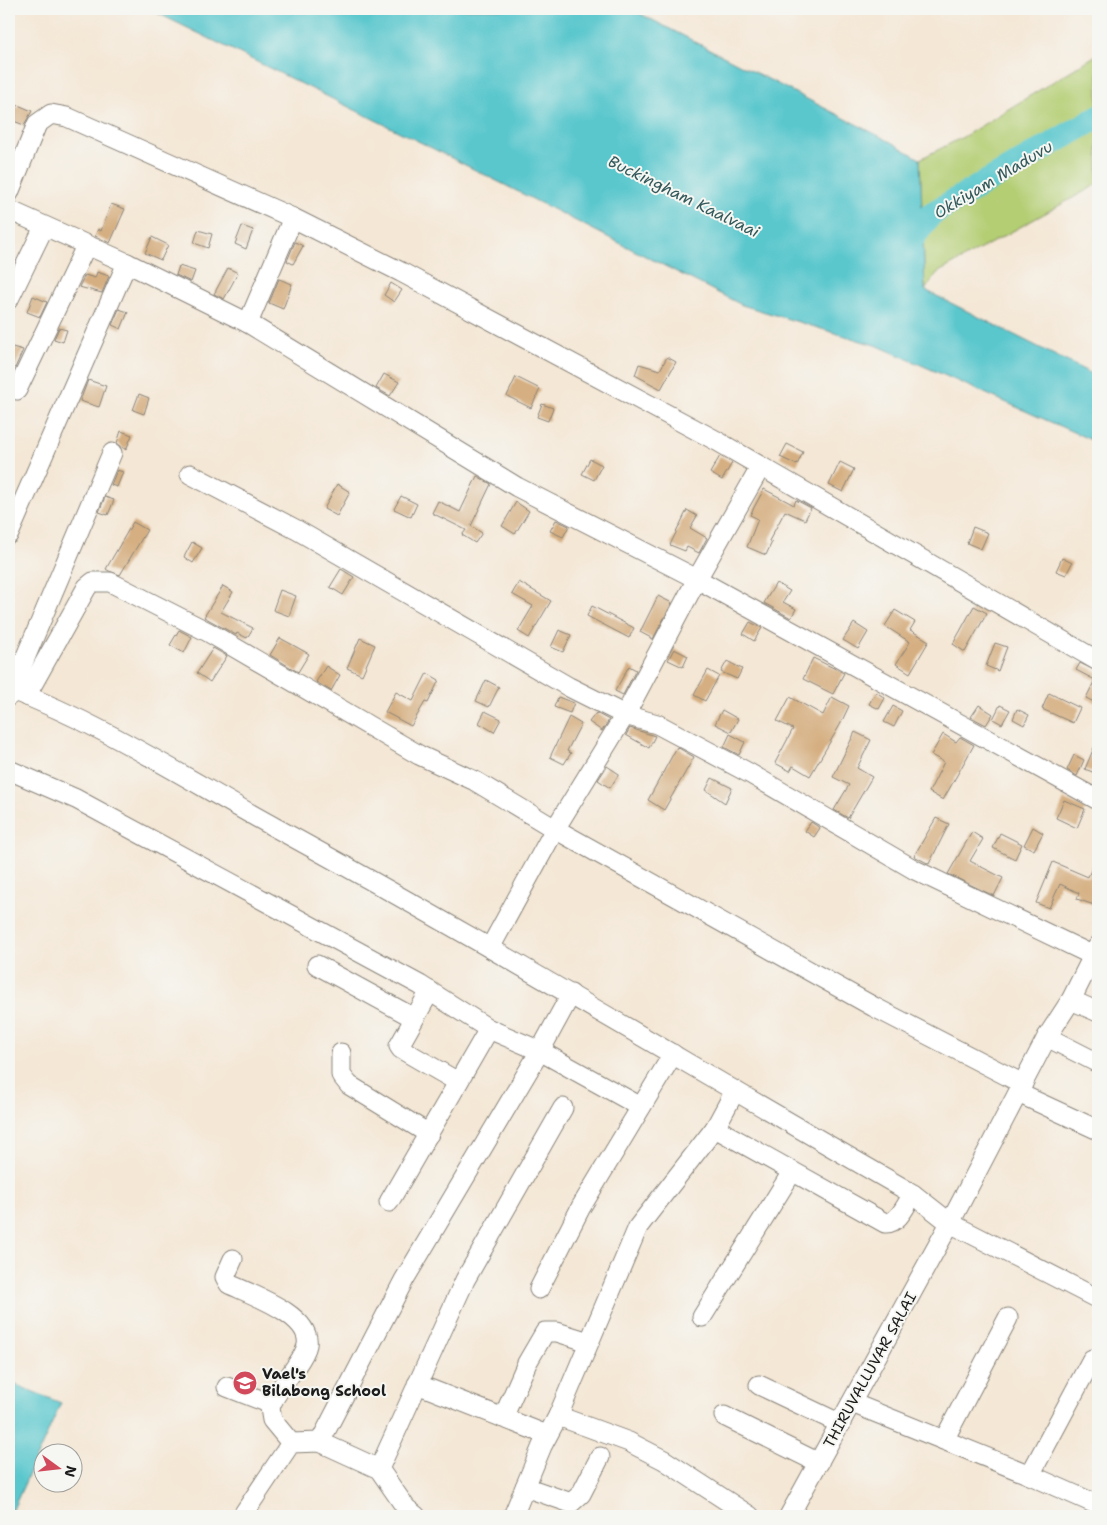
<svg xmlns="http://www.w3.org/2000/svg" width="1107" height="1525" viewBox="0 0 1107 1525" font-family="'Shantell Sans',sans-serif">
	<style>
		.green { fill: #b4ce73; stroke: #687548 }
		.water { fill: #5ac7cd; stroke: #3b7274 }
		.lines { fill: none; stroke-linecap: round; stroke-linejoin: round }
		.river { stroke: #5ac7cd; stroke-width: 24 }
		.building { fill: #d5af81 }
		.minor-casing { stroke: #888278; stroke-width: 21 }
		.minor { stroke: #fff; stroke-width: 19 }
		.labels { text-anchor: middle; stroke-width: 4; stroke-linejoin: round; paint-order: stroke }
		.street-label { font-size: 15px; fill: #1c1c1c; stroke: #f6f6f2 }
		.poi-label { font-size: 15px; font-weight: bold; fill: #1c1c1c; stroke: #f6f6f2; text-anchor: start }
		.water-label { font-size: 16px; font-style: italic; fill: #32585a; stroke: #f6f6f2 }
	</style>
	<rect width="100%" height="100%" fill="#f6f6f2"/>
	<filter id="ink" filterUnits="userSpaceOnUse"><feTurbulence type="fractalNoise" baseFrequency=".02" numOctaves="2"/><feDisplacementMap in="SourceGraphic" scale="10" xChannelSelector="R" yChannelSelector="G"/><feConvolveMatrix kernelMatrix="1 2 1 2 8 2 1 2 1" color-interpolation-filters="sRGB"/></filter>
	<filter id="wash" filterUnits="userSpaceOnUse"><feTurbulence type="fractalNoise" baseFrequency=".0096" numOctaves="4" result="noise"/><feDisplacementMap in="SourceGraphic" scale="20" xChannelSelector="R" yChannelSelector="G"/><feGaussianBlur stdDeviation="1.12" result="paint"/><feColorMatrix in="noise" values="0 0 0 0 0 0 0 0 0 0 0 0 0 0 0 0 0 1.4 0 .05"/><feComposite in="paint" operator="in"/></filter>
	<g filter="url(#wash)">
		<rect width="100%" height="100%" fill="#f4e7d5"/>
		<path class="green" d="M1098,54V184L937,273L925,290L920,159L963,137Z"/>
		<g class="water">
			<path d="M149,9H631L891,142L920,159L925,290L1098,377V443L878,346L742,305L410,137Z"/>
			<path d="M9,1382L61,1403L10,1516H9Z"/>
		</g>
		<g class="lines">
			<path class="river" d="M904,250L931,214L1098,117"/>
		</g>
		<g id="blocks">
			<g class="building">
				<path d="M18,105L32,111L24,125L11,120Z"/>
				<path d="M111,204L125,209L110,243L95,236L98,229L101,231Z"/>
				<path d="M242,226L253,230L246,249L235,244Z"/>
				<path d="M198,230L212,234L208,248L194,243Z"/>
				<path d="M152,237L168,245L161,260L145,253Z"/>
				<path d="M295,242L303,246L293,264L287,261Z"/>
				<path d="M179,266L195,271L191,282L176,275Z"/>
				<path d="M228,268L238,273L224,299L214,294Z"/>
				<path d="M97,272L109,276L102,293L79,287L85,275L95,278Z"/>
				<path d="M279,279L292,284L283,309L269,303Z"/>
				<path d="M391,283L402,290L394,302L384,295Z"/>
				<path d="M33,296L47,302L40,317L27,312Z"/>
				<path d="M119,309L128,312L121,329L112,325Z"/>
				<path d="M59,328L67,330L63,342L54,339Z"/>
				<path d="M9,346L23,350L15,368L9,366Z"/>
				<path d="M667,357L676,362L661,389L635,375L639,364L660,370Z"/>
				<path d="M384,374L399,382L390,396L376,388Z"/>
				<path d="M516,377L540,389L531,408L507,396Z"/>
				<path d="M88,380L106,386L99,407L80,401Z"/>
				<path d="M139,394L149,398L144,414L133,410Z"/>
				<path d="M542,404L553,408L548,421L537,417Z"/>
				<path d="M121,431L132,435L126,450L117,443Z"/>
				<path d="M787,444L803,452L797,465L780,457Z"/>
				<path d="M720,456L732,463L722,480L710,473Z"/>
				<path d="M590,459L602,465L594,480L582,474Z"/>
				<path d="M840,462L854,469L843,492L829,485Z"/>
				<path d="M117,470L123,472L117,487L111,485Z"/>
				<path d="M477,476L491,484L471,526L482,533L475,543L462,535L466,530L432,513L438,501L460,512Z"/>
				<path d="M337,484L350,492L337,516L324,509Z"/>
				<path d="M764,489L794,505L796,500L811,508L805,520L785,511L769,541L772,542L766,555L747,547L758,519L750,515Z"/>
				<path d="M401,496L417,504L411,517L394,509Z"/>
				<path d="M105,497L114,500L108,515L99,512Z"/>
				<path d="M516,502L529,511L515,534L502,526Z"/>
				<path d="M687,510L697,516L690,528L707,538L699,553L687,547L685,551L670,545Z"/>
				<path d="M556,520L569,526L563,537L550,531Z"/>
				<path d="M133,522L147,530L120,575L109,571L106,569Z"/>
				<path d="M973,527L988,533L981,549L967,543Z"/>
				<path d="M192,542L202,548L193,563L184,557Z"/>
				<path d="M1062,558L1072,563L1066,575L1056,571Z"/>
				<path d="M341,569L354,577L343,595L330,587Z"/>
				<path d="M519,582L551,601L529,638L518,631L533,606L512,594Z"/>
				<path d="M776,583L790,591L783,602L796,609L791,618L764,603Z"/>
				<path d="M223,586L233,592L221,612L253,628L247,638L237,633L236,635L204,617Z"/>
				<path d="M280,590L296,596L289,616L273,610Z"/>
				<path d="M658,596L672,603L653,639L640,632Z"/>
				<path d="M592,606L634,628L629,638L587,616Z"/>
				<path d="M974,606L987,613L965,652L953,644Z"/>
				<path d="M895,610L915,622L910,630L929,641L910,673L896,664L910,642L885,626Z"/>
				<path d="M750,622L762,628L754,641L743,634Z"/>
				<path d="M854,623L868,632L858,649L843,640Z"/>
				<path d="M179,630L192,637L184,653L170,645Z"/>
				<path d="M559,630L571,635L563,652L551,647Z"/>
				<path d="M280,638L309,654L298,672L270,655Z"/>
				<path d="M360,638L375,645L362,675L347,668Z"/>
				<path d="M995,643L1007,647L998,671L986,666Z"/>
				<path d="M213,648L227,656L210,682L197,673Z"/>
				<path d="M674,649L688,656L683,667L668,660Z"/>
				<path d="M813,658L844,673L833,694L803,679Z"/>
				<path d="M727,661L742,669L737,679L721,672Z"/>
				<path d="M1080,663L1098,672V704L1086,698L1095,680L1076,670Z"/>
				<path d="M326,666L340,675L331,691L316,682Z"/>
				<path d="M629,666L636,670L623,695L615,691Z"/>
				<path d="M708,670L719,676L705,701L694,695Z"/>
				<path d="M427,673L439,680L428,703L425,702L411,726L385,712L396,692L413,701Z"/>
				<path d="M486,680L499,687L489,707L476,701Z"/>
				<path d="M876,692L885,698L879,709L869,704Z"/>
				<path d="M1049,693L1080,708L1073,723L1042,709Z"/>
				<path d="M558,697L574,703L570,713L554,707Z"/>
				<path d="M790,697L823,715L832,697L849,706L840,725L810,776L793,766L790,771L775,763L793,729L777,721Z"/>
				<path d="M979,705L993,714L986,725L971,717Z"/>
				<path d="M1000,705L1010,710L1002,724L993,719Z"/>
				<path d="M893,706L902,711L894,727L884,722Z"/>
				<path d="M1017,709L1029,715L1024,725L1013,719Z"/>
				<path d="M722,710L738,719L731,732L715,724Z"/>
				<path d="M485,711L501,719L494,732L479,723Z"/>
				<path d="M596,713L609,720L602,731L589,722Z"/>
				<path d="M569,717L581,724L567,751L571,753L564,764L550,757Z"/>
				<path d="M630,728L655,736L649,748L626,735Z"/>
				<path d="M855,732L871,740L857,768L872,777L848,818L834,810L849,785L833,777Z"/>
				<path d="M730,734L745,742L739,755L724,747Z"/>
				<path d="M943,734L956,742L960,737L974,745L943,800L929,792L944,762L931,755Z"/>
				<path d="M1098,738V765L1095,773L1085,769Z"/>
				<path d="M677,747L694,757L664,810L648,800Z"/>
				<path d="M1074,755L1084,760L1077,776L1067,770Z"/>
				<path d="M607,766L619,774L610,788L598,780Z"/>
				<path d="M712,778L732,788L725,803L706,790Z"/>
				<path d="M1064,800L1085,809L1077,828L1056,818Z"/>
				<path d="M936,818L949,824L929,864L914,856Z"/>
				<path d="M811,822L820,828L814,837L805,831Z"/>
				<path d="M1033,827L1043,833L1034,850L1024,845Z"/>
				<path d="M972,832L983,839L970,861L1003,878L994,896L948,874Z"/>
				<path d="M1000,833L1022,844L1015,859L993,848Z"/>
				<path d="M1098,854V895L1094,905L1077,899L1079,893L1060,884L1049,908L1036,903L1053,862L1088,877Z"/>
			</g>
		</g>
	</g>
	<g filter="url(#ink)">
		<use href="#blocks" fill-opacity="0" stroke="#888278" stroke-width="1"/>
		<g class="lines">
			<defs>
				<g id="minor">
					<path d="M9,193L37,124L51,114L67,117L293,218L401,272L717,441L1098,661"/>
					<path d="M9,210L127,263L9,534"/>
					<path d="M127,263L248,323L517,487L697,579L1098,800"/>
					<path d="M9,299L44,227"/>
					<path d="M248,323L293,218"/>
					<path d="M17,390L86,246"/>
					<path d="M190,474L297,530L569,687L625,715L657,724L749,773L915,870L1098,958"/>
					<path d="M9,689C103,724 188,780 276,828C491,945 700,1072 913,1194L950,1223L1098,1299"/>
					<path d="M9,696L112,453"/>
					<path d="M26,696L87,587L93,582H110L208,632L419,755L475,781L555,829L874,1007L1023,1084"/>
					<path d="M9,770L76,799L420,985L489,1029L540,1051L641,1107"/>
					<path d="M490,948L555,829L625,715L697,579L760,468"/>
					<path d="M317,965L414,1018"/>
					<path d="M430,991L399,1046L401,1049L458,1082"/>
					<path d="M1071,1000L1098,1012"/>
					<path d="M1047,1037L1098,1063"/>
					<path d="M341,1053V1075L349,1085L429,1134"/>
					<path d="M1018,1093L1098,1130"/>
					<path d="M715,1128L885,1223C899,1224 906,1204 913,1194"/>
					<path d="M389,1202L489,1029"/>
					<path d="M233,1259L225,1277L229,1284C250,1294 312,1315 307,1345C305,1355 297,1364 292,1372C285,1383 273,1396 270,1408L272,1420L291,1443"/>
					<path d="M539,1289L581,1207L673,1054"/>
					<path d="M702,1317L792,1172"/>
					<path d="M417,1384L547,1435"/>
					<path d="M759,1385L841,1424"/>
					<path d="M227,1387L271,1404"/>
					<path d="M852,1403L1030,1475L1098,1505"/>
					<path d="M558,1416L629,1442L664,1460L750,1516"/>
					<path d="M724,1416L819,1463"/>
					<path d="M503,1418L527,1363L545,1332H557L589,1342"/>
					<path d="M944,1440L1008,1318"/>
					<path d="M320,1442L404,1280L540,1051L571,994"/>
					<path d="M379,1469L465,1280L563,1108"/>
					<path d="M1030,1475L1092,1359"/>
					<path d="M525,1487L571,1503L581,1494L600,1457"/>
					<path d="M242,1516L291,1443L320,1442L379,1469L406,1508L416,1516"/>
					<path d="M513,1516L542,1446L558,1416L638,1227L715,1128L735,1091"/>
					<path d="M789,1516L950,1223L1047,1037L1071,1000L1098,946"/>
				</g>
			</defs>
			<use href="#minor" class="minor-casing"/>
			<use href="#minor" class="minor"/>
		</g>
	</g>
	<defs>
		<symbol id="school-disc" viewBox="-11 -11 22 22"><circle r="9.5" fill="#d1495b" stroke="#f6f6f2"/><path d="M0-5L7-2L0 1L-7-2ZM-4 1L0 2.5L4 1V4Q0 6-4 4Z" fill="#fff"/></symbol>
	</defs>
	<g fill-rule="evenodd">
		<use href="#school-disc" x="231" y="1369" width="28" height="28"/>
	</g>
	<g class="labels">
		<g class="street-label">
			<text transform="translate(870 1370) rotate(-61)" y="5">THIRUVALLUVAR SALAI</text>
		</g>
		<g class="poi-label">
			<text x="262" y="1379">Vael's<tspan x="262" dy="17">Bilabong School</tspan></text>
		</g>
		<g class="water-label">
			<text transform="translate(993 179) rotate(-31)" y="6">Okkiyam Maduvu</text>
			<text transform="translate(684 196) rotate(26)" y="6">Buckingham Kaalvaai</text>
		</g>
	</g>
	<rect width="1107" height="1525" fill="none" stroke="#f6f6f2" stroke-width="30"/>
	<g transform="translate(58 1468) rotate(105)"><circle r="24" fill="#f6f6f2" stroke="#9f9f9c"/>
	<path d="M0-4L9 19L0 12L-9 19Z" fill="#d1495b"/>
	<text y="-8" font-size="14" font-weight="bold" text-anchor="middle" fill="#1c1c1c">N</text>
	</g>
</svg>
